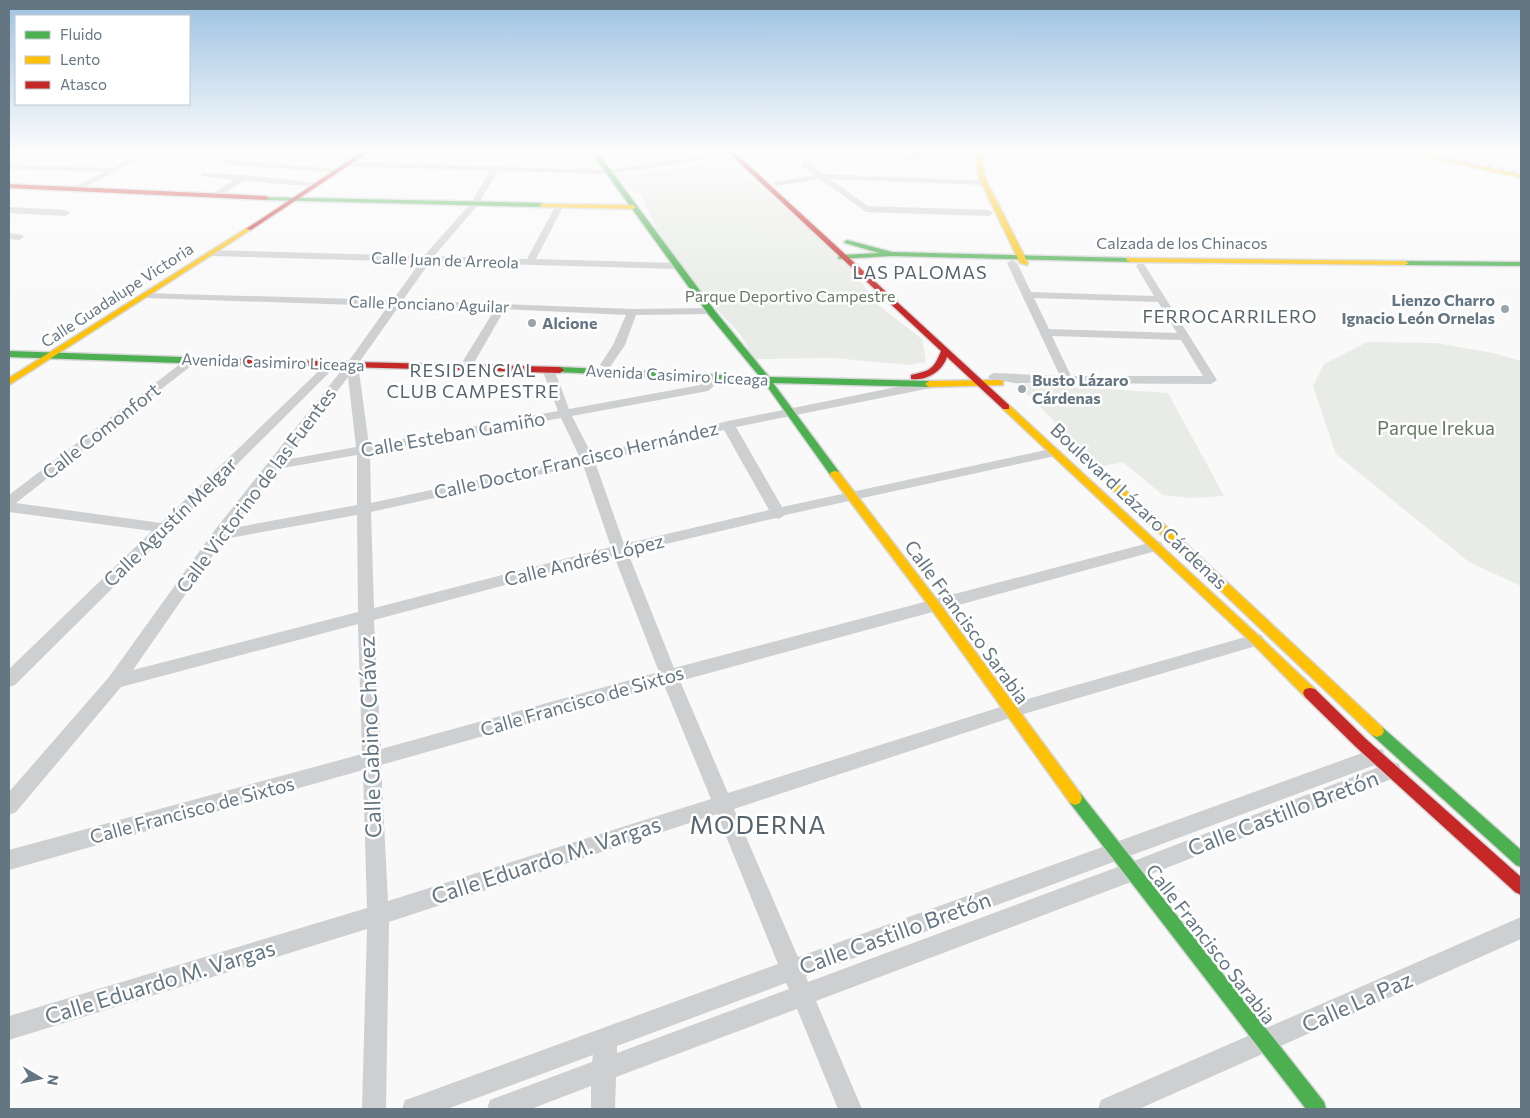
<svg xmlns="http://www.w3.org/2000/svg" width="1530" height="1118" viewBox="0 0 1530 1118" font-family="Commissioner,sans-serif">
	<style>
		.green { fill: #e8ebe6 }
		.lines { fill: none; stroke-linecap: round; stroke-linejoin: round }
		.fast-casing { stroke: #d5d6d7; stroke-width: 3 }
		.slow-casing { stroke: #d5d6d7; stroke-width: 3 }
		.jam-casing { stroke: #d5d6d7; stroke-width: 3 }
		.street { fill: #cecfd0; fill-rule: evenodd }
		.fast { fill: #4caf50; fill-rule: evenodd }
		.slow { fill: #ffc107; fill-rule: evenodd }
		.jam { fill: #c62828; fill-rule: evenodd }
		.rail-casing { stroke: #c3c5c6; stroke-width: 3 }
		.rail { stroke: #fff; stroke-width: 2; stroke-dasharray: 6; stroke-linecap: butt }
		.poi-dot { fill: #99a4ac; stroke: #fff; stroke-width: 2 }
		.labels { text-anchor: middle; stroke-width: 5; stroke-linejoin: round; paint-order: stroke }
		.far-street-label { font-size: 16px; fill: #657683; stroke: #fff }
		.far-park-label { font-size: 16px; fill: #687a64; stroke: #fff }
		.far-poi-label { font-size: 16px; font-weight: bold; fill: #657683; stroke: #fff; text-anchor: start }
		.far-quarter-label { font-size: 18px; letter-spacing: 1px; fill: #57646e; stroke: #fff }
		.park-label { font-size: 19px; fill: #687a64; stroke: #fff }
		.street-label { font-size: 19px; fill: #657683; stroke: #fff }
		.near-street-label { font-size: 22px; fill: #657683; stroke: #fff }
		.near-quarter-label { font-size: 25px; letter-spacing: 1px; fill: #57646e; stroke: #fff }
	</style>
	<rect width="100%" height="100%" fill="#f9f9f9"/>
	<g class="green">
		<path d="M733,158L744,175L771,195L851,267L877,304L922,339L926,362L908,365L834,358L754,359L740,334L712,304L660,236L641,196L616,177L689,167Z"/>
		<path d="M1367,342L1436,343L1493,353L1521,361V586L1469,562L1336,454L1313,386L1324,364Z"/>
		<path d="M1016,383L1168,393L1224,496L1191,498L1163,495L1123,462L1100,467Z"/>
	</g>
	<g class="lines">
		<defs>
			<g id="fast">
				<path d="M591,152H597L715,311L769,377L929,381L933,384L929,387L773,383L839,472L840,474L839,476H831L764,382L557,372V368L560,367L760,377L709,315Z"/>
				<path d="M264,197L542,203L545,205L542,207L266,200L263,198Z"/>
				<path d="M847,240L892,252L1130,258L1134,260L1130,262L892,256L839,259L838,257L842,255L879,253L845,243L844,242Z"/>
				<path d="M1402,261L1521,262V266L1405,265H1402Z"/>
				<path d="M9,351L236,359L240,362L236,365L9,357Z"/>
				<path d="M1377,725L1382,727L1521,850V867L1516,865L1372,735L1370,731L1372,727Z"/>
				<path d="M1075,791L1080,793L1324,1102L1326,1109H1306L1070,803L1068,798L1070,793Z"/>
			</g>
			<g id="slow">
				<path d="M975,152H981L985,178L1028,263L1027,265L1020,263L979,178Z"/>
				<path d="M1407,152H1418L1521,174V178Z"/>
				<path d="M540,204L633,205L636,207L633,209L542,207L540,206Z"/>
				<path d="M247,228L252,229L9,385V378Z"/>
				<path d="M1127,258L1405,261L1409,263L1405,265L1130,262L1126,260Z"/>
				<path d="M1000,380L1003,381V385L929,387L925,384L929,381Z"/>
				<path d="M1006,404L1009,405L1260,637L1315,689L1317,693L1315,697L1310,698L1305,697L1252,643L1003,409V405Z"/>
				<path d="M835,471L839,472L937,600L1080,793L1082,798L1080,803L1075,805L1070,803L929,606L831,476L830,474L831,472Z"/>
				<path d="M1112,481L1116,482L1186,544L1382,727L1384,731L1382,735L1377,737L1372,735L1178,550L1108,486L1107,484L1108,482Z"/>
			</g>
			<g id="jam">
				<path d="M362,152H369L251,230L246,229Z"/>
				<path d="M728,152H734L1009,405V409H1003L947,357C942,372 926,381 911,379V375C930,371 934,369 941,351Z"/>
				<path d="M9,184L266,196L269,198L266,200L9,188Z"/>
				<path d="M236,359L560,367L564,370L560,373L233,364L232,362Z"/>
				<path d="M1310,688L1315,689L1366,739L1521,877V895L1515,892L1356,747L1305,697L1303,693L1305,689Z"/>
			</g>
		</defs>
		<use href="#fast" class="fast-casing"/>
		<use href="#slow" class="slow-casing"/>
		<use href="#jam" class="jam-casing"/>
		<g class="street">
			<path d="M143,152H153L79,190L75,188L76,186L104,172L9,169V165L113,168Z"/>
			<path d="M268,152H305L357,156L361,158L357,160L272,154Z"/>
			<path d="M723,152L736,153L732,155L609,174L498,171L477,206L434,256L527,259L556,205L560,202L564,205L536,259L678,263L683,266L678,269L430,262L403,300L632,309L711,308L716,311L711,314L636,315L625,345L610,367L606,368L600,365L613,345L626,315L505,309L475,361L469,364L463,361L495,309L399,306L358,364L369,445L558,411L542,369L548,366L554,369L569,409L700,385L717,374L723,378L708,391L572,416L592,455L728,421L931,380L935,381L937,384L931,388L736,427L782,507L1055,448L1062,452L1055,456L785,515L779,519L776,518L628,553L674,668L1156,541L1161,542L1163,546L1161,550L1156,551L680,681L728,793L1010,704L1256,634L1262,635L1264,640L1262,645L1256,646L1010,718L734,809L798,957L1376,748L1383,750L1385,756L1383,762L806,976L808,982L1131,862L1392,762L1399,764L1401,770L1399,776L1131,882L816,1001L862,1109H838L797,1009L616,1077L615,1109H591V1086L531,1109H487L490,1100L592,1062L593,1055L447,1109H402L405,1100L414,1097L778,964L717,814L389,922L386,1109H362L367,929L9,1040V1016L367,908L363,770L9,870V850L362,754L358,624L121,687L16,812L9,815V792L109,677L214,531L348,362L388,306L146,298L141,295L142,293L393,300L420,262L212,256L207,253L212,250L424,256L471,203L490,171L346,166L345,164L349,162L609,170ZM348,377L356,447L285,460ZM561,418L580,458L371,503L370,453ZM724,430L769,510L624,544L595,462ZM357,455V505L233,528L277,469ZM583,465L611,547L374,608L371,512ZM357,515L358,612L133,670L224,539ZM614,556L659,672L381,749L374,620ZM664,685L711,799L388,901L381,765ZM786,983L789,989L617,1053V1046Z"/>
			<path d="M794,152L916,155L915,152H923L924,158L920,160L798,154Z"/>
			<path d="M225,160L338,169L342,171L338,173L228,164H225Z"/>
			<path d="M802,162H808L823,174L988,181L989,183L985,185L830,179L868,206L989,210L993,213L989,216L866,212L820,179L775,186V182L815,175L802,166Z"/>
			<path d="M202,173L244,175L317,183L321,185L317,187L244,181L216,198L213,197V193L234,180L205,177L201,175Z"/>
			<path d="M9,207L66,210L70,213L66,216L9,213Z"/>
			<path d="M9,233L22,235L24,237L19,240L9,239Z"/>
			<path d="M1012,260L1017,263L1031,292L1154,296L1136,266L1138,264H1144L1217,380L1211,384L1015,383L990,379L988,377L990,375L994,373L1060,376L1007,263ZM1034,298L1158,302L1177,333L1049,329ZM1052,336L1181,340L1203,376H1071Z"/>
			<path d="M192,357L196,358L198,360L196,362L16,503L161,523L328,362L332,361L338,364L15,685L9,687V669L152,531L9,512V495L188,358Z"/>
			<path d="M1521,917V939L1139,1109H1098L1101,1100Z"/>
		</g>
		<use href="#fast" class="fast"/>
		<use href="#slow" class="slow"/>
		<use href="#jam" class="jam"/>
		<defs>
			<path id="rail" d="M1422,152L1521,173"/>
		</defs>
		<use href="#rail" class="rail-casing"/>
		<use href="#rail" class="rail"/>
	</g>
	<linearGradient id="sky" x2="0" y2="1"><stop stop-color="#9dc2e2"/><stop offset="0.49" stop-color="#fcfcfc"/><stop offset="1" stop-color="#fcfcfc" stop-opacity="0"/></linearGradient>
	<rect width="1530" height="309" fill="url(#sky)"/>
	<g class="poi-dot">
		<circle cx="1505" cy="309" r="5"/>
		<circle cx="532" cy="323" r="5"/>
		<circle cx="1022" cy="389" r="5"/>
	</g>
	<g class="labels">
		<g class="far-street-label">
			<text x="1182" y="249">Calzada de los Chinacos</text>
			<text transform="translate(445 260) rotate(2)" y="6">Calle Juan de Arreola</text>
			<text transform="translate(117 295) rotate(-33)" y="6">Calle Guadalupe Victoria</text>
			<text transform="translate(429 304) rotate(2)" y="6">Calle Ponciano Aguilar</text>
			<text transform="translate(273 362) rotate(2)" y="6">Avenida Casimiro Liceaga</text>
			<text transform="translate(677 375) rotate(3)" y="6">Avenida Casimiro Liceaga</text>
		</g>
		<g class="far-park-label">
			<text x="790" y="302">Parque Deportivo Campestre</text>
		</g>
		<g class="far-poi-label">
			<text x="1495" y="306" text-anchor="end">Lienzo Charro<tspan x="1495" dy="18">Ignacio León Ornelas</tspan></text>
			<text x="542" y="329">Alcione</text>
			<text x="1032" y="386">Busto Lázaro<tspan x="1032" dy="18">Cárdenas</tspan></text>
		</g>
		<g class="far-quarter-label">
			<text x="920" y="279">LAS PALOMAS</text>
			<text x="1230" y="323">FERROCARRILERO</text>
			<text x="473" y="377">RESIDENCIAL<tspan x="473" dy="21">CLUB CAMPESTRE</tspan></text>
		</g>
		<g class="park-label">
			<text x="1436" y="435">Parque Irekua</text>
		</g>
		<g class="street-label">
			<text transform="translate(101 431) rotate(-38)" y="7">Calle Comonfort</text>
			<text transform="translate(453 434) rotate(-10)" y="7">Calle Esteban Gamiño</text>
			<text transform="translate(576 460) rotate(-13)" y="7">Calle Doctor Francisco Hernández</text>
			<text transform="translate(256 490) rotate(-53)" y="7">Calle Victorino de las Fuentes</text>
			<text transform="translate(1139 506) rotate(43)" y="7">Boulevard Lázaro Cárdenas</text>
			<text transform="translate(170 522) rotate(-44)" y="7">Calle Agustín Melgar</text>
			<text transform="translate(584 560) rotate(-14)" y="7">Calle Andrés López</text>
			<text transform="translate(967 622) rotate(54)" y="7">Calle Francisco Sarabia</text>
			<text transform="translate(582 701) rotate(-16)" y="7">Calle Francisco de Sixtos</text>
			<text transform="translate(192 810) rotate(-15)" y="7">Calle Francisco de Sixtos</text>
			<text transform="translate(1211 944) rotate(52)" y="7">Calle Francisco Sarabia</text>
		</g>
		<g class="near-street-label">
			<text transform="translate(370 737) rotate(-92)" y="8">Calle Gabino Chávez</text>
			<text transform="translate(1283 813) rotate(-21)" y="8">Calle Castillo Bretón</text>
			<text transform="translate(546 860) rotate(-18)" y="8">Calle Eduardo M. Vargas</text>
			<text transform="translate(895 933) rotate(-20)" y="8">Calle Castillo Bretón</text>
			<text transform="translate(160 982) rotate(-17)" y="8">Calle Eduardo M. Vargas</text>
			<text transform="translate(1357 1002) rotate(-24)" y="8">Calle La Paz</text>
		</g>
		<g class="near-quarter-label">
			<text x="758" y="834">MODERNA</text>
		</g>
	</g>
	<rect width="1530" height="1118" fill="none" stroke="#657683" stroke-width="20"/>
	<rect x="15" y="15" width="175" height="90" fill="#ffffff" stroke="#c1c8cd"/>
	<rect x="25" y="31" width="25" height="8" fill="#4caf50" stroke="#c1c8cd"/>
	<text x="60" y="40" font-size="15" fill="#657683">Fluido</text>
	<rect x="25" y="56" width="25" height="8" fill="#ffc107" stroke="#c1c8cd"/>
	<text x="60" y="65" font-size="15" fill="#657683">Lento</text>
	<rect x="25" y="81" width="25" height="8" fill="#c62828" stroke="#c1c8cd"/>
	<text x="60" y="90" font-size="15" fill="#657683">Atasco</text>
	<g transform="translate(40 1078) rotate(99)" stroke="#ffffff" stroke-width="4" paint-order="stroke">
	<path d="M0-4L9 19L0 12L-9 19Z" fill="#657683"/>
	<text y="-8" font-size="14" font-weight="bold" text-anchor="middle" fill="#657683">N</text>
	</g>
</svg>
